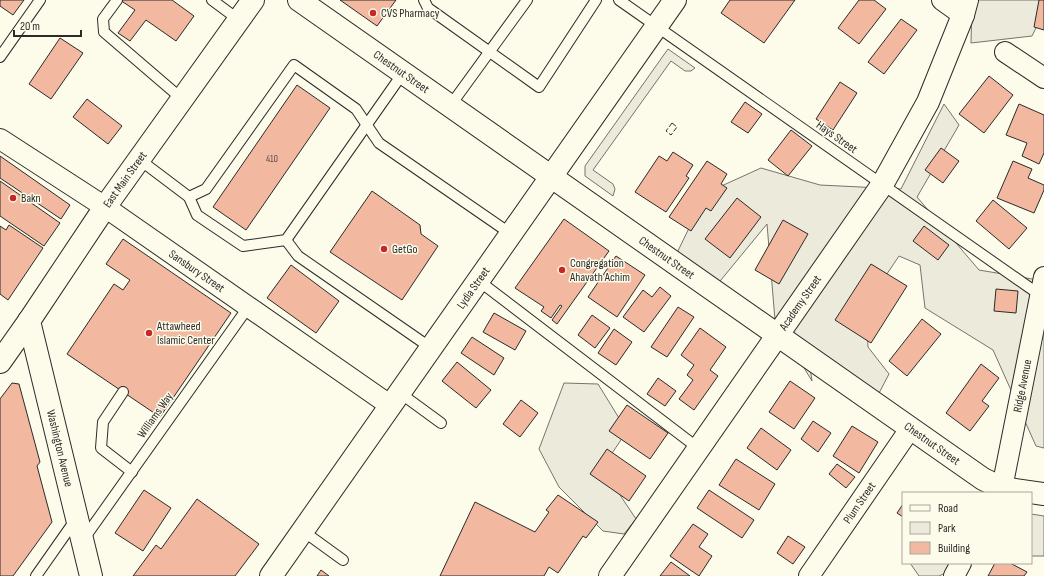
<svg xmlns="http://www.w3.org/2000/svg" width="1044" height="576" viewBox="0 0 1044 576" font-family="'Sofia Sans Condensed',sans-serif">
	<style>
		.green { fill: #ecebdb; stroke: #74746e }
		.building { fill: #f2b8a0; stroke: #2b2b2b }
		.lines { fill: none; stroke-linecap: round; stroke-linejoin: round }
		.lane-casing { stroke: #2b2b2b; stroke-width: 12 }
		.street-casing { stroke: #2b2b2b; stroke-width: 22 }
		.secondary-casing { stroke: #2b2b2b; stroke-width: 24 }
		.primary-casing { stroke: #2b2b2b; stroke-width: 24 }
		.highway-casing { stroke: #2b2b2b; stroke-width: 24 }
		.lane { stroke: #fdfbea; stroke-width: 10 }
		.street { stroke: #fdfbea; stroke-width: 20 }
		.secondary { stroke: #fdfbea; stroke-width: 22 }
		.primary { stroke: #fdfbea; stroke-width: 22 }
		.highway { stroke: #fdfbea; stroke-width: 22 }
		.fence { stroke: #2b2b2b; stroke-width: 1; stroke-dasharray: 5 2; stroke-linecap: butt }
		.poi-dot { fill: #c62828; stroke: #fdfbea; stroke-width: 1.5 }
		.labels { text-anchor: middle; stroke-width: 3; stroke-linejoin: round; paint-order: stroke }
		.number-label { font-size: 10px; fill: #5d4e48 }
		.poi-label { font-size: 12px; fill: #2b2b2b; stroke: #fdfbea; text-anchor: start }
		.street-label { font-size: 12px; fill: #2b2b2b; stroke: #fdfbea }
	</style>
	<rect width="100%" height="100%" fill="#fdfbea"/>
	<g class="green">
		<path d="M972,0H1044V12L1032,36L971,43Z"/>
		<path d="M668,49L695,68L691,71H685L671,61L593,170L613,184L615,189L613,196L585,176V166Z"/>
		<path d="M944,104L959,125L917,197L979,270L1044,281V448L1036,446L993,350L925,308L920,265L899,256L866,305L868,347L889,374L878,395L807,347L812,381L775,320L767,224L716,286L675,257L706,193L761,168L820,185L901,189Z"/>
		<path d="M564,383L598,384L627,431L602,468L636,519L624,534L603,531L559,487L539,449Z"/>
		<path d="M1031,514L1044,516V556H1031Z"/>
		<path d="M910,563H967L939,576H919Z"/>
	</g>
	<g class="building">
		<path d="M0,0H24L13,15L0,6Z"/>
		<path d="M120,0H172L194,16L176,41L146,20L130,41L118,33L135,10Z"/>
		<path d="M340,0H396L377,26Z"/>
		<path d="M730,0H795L764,43L721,13Z"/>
		<path d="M859,0H874L886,9L859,44L838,28Z"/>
		<path d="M1039,0H1044V30L1034,27Z"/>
		<path d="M901,19L917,30L884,74L868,62Z"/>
		<path d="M60,38L83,53L51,99L29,84Z"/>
		<path d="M989,76L1013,95L984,133L959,114Z"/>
		<path d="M840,82L857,93L833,130L816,119Z"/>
		<path d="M297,85L330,108L246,230L213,207Z"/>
		<path d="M87,99L122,126L108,144L73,117Z"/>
		<path d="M745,102L762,114L748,133L731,122Z"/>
		<path d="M1019,104L1044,115V153L1039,164L1022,156L1027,143L1006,135Z"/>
		<path d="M791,130L812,146L788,176L768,160Z"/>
		<path d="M941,148L959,161L943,183L925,170Z"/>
		<path d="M673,152L693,165L686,176L689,178L666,212L635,192L659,156L667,161Z"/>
		<path d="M0,156L70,205L61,219L0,178Z"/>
		<path d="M707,161L727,174L721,184L727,188L711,211L706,208L691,231L669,217Z"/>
		<path d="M1013,161L1032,169L1028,178L1044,185V190L1034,213L997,198Z"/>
		<path d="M0,181L60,223L44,246L0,216Z"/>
		<path d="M372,191L420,225L421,234L438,246L402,300L330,252Z"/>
		<path d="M737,198L761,217L730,258L705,239Z"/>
		<path d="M993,200L1027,228L1009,249L976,221Z"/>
		<path d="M564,219L609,251L557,324L552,320L562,306L560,305L551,318L541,311L544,307L515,288Z"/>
		<path d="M783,220L808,234L779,284L755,270Z"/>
		<path d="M9,225L43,248L8,300L0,294V226L6,230Z"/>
		<path d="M924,226L949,245L938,260L913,241Z"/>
		<path d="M123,239L231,313L160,417L67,354L114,284L123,290L130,280L106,264Z"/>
		<path d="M616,256L645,275L617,317L588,297Z"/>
		<path d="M871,264L907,286L871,343L835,320Z"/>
		<path d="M291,265L339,301L316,333L267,298Z"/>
		<path d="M660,287L671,296L644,332L623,317L643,290L652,297Z"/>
		<path d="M996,289L1018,291L1016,313L994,311Z"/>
		<path d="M678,307L694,317L667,357L651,347Z"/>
		<path d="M494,313L526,331L515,350L483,332Z"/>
		<path d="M592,315L610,328L595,348L578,335Z"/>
		<path d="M922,319L941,334L907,376L889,361Z"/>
		<path d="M700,328L726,347L710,370L718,376L694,410L679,399L693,380L687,375L694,365L681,355Z"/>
		<path d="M614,329L632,342L616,365L598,353Z"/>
		<path d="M472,337L504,358L494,375L461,353Z"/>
		<path d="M457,362L491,390L476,408L442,381Z"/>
		<path d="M981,364L999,378L982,401L989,406L970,431L946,413Z"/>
		<path d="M658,378L676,391L665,406L647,394Z"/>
		<path d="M790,381L815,398L794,429L769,412Z"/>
		<path d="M12,383L19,384L40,462L37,466L52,522L13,576H0V399Z"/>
		<path d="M521,400L538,413L520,437L503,424Z"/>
		<path d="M627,405L668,433L650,459L609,431Z"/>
		<path d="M813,421L831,433L818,452L801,439Z"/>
		<path d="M852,426L878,442L859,473L833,456Z"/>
		<path d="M761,428L791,450L777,470L747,448Z"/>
		<path d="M607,449L646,476L629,501L590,474Z"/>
		<path d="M736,459L775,484L759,510L719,485Z"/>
		<path d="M837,464L855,477L846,488L829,474Z"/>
		<path d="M144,490L171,508L143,551L115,533Z"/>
		<path d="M709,490L754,520L742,538L697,508Z"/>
		<path d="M558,495L598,522L586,538L583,536L558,573L549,567L544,576H440L475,502L535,532L549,512L546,510Z"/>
		<path d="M197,499L259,544L235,576H133L156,545L161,549Z"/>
		<path d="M903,504V517L897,513Z"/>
		<path d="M693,524L708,534L699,547L712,556L699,576L670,556Z"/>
		<path d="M788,536L805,547L793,564L777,553Z"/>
		<path d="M671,562L690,576H660Z"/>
		<path d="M995,563H1010L1027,572L1024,576H988Z"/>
		<path d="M321,570L329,576H317Z"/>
	</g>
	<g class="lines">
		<defs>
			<g id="lane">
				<path d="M117,0L103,19L104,32L182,99"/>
				<path d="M212,0L239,20"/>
				<path d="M424,0L428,8L539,87L596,0"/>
				<path d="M619,0L1040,295"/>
				<path d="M0,57L40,0"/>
				<path d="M450,106L527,0"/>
				<path d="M140,160L189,197L197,215L243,246L286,240L403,73"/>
				<path d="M189,197L206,189L294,65L356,109L379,143L511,234"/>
				<path d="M286,240L298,256L431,348"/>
				<path d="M479,281L698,448"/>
				<path d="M123,392L103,422L101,448L132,472"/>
				<path d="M400,393L441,423"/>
				<path d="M303,531L343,560"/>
				<path d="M83,540L249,306"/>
				<path d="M36,576L76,519"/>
			</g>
			<g id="street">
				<path d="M942,0L963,15"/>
				<path d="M1005,52L1044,78"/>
				<path id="s1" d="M0,139L105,207L391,406"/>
				<path id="s2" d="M999,493L1002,488L1044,277"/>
				<path id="s3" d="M809,576L910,429"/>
				<path d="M954,576L961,563"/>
			</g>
			<g id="secondary">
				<path id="s4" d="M299,0L983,479L1002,488L1044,494"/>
				<path id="s5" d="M29,321L105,207L253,0"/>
			</g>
			<g id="primary">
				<path id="s6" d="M29,321L91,576"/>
				<path d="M0,362L29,321"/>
				<path id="s7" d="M271,576L675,0"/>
				<path id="s8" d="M610,576L882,185L928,102L963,15"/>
			</g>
			<path id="highway" d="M963,15L967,0"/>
		</defs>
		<use href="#lane" class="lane-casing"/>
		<use href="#street" class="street-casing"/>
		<use href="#secondary" class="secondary-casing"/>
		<use href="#primary" class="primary-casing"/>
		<use href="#highway" class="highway-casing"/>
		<use href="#lane" class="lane"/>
		<use href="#street" class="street"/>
		<use href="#secondary" class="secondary"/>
		<use href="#primary" class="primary"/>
		<use href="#highway" class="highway"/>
		<path class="fence" d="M672,123L677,127L671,135L666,131Z"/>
	</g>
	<g class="poi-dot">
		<circle cx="373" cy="13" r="4"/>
		<circle cx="13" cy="198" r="4"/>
		<circle cx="384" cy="249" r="4"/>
		<circle cx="562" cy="270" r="4"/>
		<circle cx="149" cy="333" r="4"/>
	</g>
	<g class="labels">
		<g class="number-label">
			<text x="272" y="162">410</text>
		</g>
		<g class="poi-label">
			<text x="381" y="17">CVS Pharmacy</text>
			<text x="21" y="202">Bakn</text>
			<text x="392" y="253">GetGo</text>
			<text x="570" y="267">Congregation<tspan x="570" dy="14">Ahavath Achim</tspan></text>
			<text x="157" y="330">Attawheed<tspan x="157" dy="14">Islamic Center</tspan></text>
		</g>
		<g class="street-label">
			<text dy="4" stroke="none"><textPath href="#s4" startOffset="125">Chestnut Street</textPath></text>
			<text transform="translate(837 137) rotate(35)" y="4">Hays Street</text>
			<text dy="4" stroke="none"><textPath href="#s5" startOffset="171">East Main Street</textPath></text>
			<text dy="4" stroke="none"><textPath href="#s4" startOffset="449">Chestnut Street</textPath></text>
			<text dy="4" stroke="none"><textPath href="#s1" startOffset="237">Sansbury Street</textPath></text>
			<text dy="4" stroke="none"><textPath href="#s7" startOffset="352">Lydia Street</textPath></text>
			<text dy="4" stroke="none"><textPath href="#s8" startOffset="333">Academy Street</textPath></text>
			<text dy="4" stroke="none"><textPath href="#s2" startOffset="110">Ridge Avenue</textPath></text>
			<text transform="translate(155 415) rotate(-55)" y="4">Williams Way</text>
			<text dy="4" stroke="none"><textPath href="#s4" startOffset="773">Chestnut Street</textPath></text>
			<text dy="4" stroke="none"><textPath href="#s6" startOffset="131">Washington Avenue</textPath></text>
			<text dy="4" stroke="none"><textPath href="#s3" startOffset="89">Plum Street</textPath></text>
		</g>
	</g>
	<rect x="902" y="492" width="130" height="72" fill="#fdfbea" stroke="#a9a89e"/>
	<rect x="910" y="505" width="20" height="6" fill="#fdfbea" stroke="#a9a89e"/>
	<text x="938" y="512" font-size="12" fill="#2b2b2b">Road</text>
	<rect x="910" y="522" width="20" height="12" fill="#ecebdb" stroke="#a9a89e"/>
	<text x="938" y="532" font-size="12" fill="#2b2b2b">Park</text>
	<rect x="910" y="542" width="20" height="12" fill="#f2b8a0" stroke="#a9a89e"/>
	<text x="938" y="552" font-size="12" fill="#2b2b2b">Building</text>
	<path d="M14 30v6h67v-6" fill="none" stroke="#2b2b2b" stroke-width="2"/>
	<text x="20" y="30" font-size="12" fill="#2b2b2b" stroke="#fdfbea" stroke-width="3" paint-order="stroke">20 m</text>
</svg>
